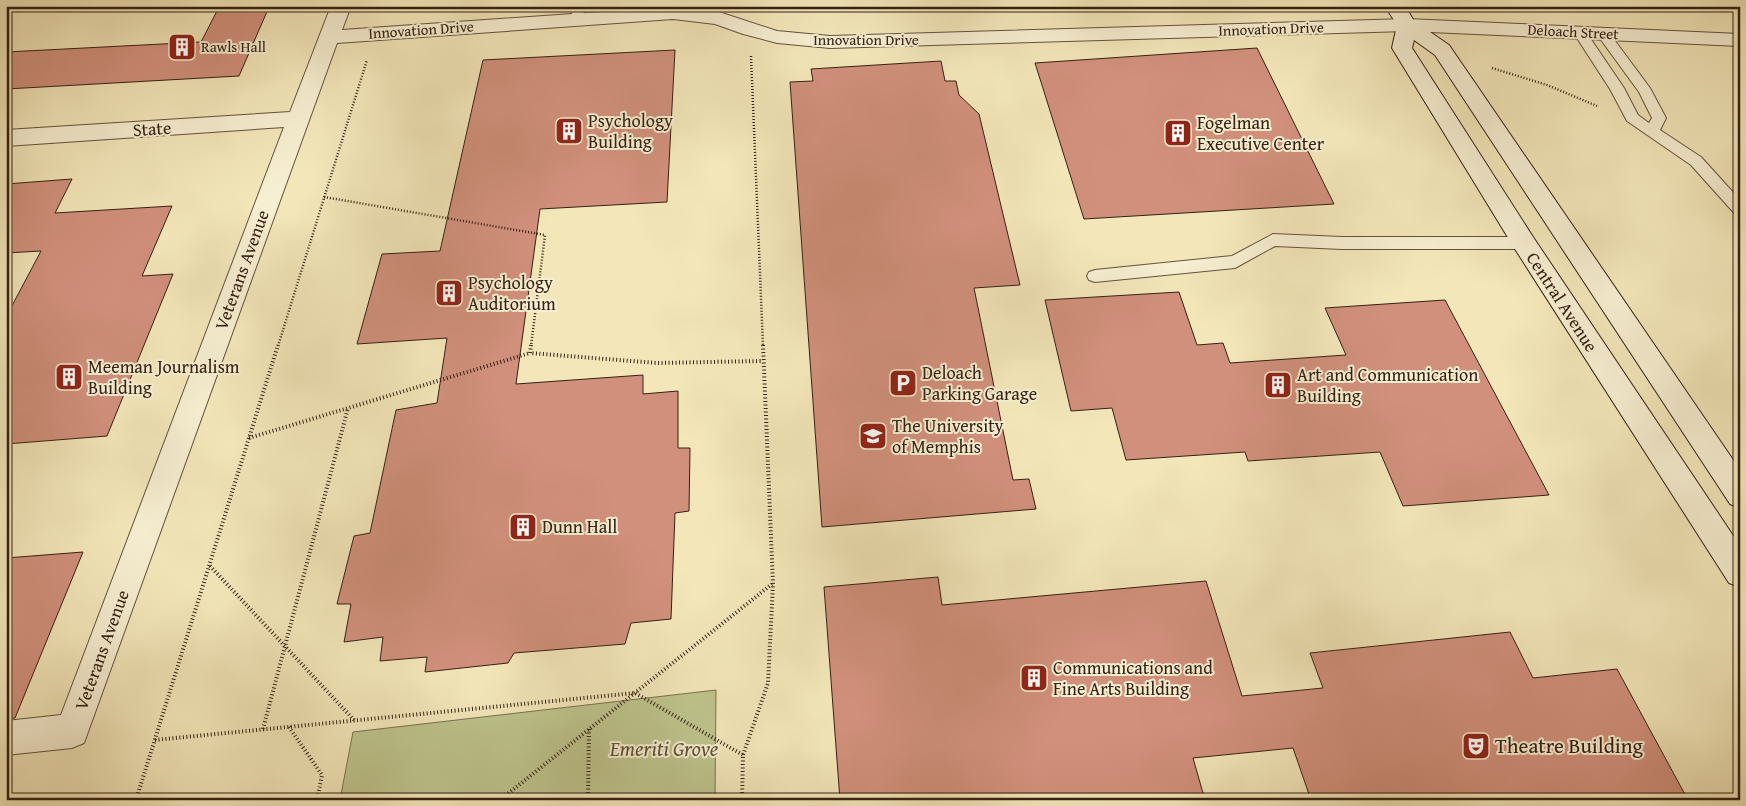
<svg xmlns="http://www.w3.org/2000/svg" width="1746" height="806" viewBox="0 0 1746 806" font-family="'Gentium Book Plus',serif">
	<style>
		.green { fill: #bec48d; stroke: #7a7250 }
		.building { fill: #d1907c; stroke: #352013 }
		.lines { fill: none; stroke-linecap: round; stroke-linejoin: round }
		.service-casing { stroke: #64523d; stroke-width: 2 }
		.minor-casing { stroke: #64523d; stroke-width: 2 }
		.secondary-casing { stroke: #352013; stroke-width: 2 }
		.path-far1 { stroke: #352013; stroke-width: 2.5; stroke-dasharray: 1 2; stroke-linecap: butt }
		.path { stroke: #352013; stroke-width: 4; stroke-dasharray: 1 2.5; stroke-linecap: butt }
		.service { fill: #f7efd2; fill-rule: evenodd }
		.minor { fill: #f7efd2; fill-rule: evenodd }
		.secondary { fill: #f7efd2; fill-rule: evenodd }
		.labels { text-anchor: middle; stroke-width: 4; stroke-linejoin: round; paint-order: stroke }
		.far-street-label { font-size: 15px; fill: #352013; stroke: #f7efd2 }
		.far-poi-label { font-size: 15px; fill: #352013; stroke: #f7efd2; text-anchor: start }
		.poi-label { font-size: 18px; fill: #352013; stroke: #f7efd2; text-anchor: start }
		.street-label { font-size: 18px; fill: #352013; stroke: #f7efd2 }
		.near-poi-label { font-size: 21px; fill: #352013; stroke: #f7efd2; text-anchor: start }
		.near-park-label { font-size: 21px; font-style: italic; fill: #5e5138; stroke: #f7efd2 }
	</style>
	<rect width="100%" height="100%" fill="#f3e7ba"/>
	<filter id="stains"><feTurbulence type="fractalNoise" baseFrequency=".004" numOctaves="4"/><feColorMatrix values="0 0 0 0 .2 0 0 0 0 .09 0 0 0 0 .02 0 0 0 .5 -.17"/></filter>
	<radialGradient id="worn" r=".72"><stop offset=".6" stop-color="#630" stop-opacity="0"/><stop offset="1" stop-color="#630" stop-opacity=".3"/></radialGradient>
	<path class="green" d="M716,690L715,800H340L353,732Z"/>
	<g class="building">
		<path d="M269,7L239,76L6,89V52L201,42L217,11Z"/>
		<path d="M1257,48L1334,204L1084,219L1035,63Z"/>
		<path d="M675,50L667,202L540,209L516,384L643,375V394L678,391V448H690L689,511L675,513L671,619L631,623L625,644L514,653L508,663L425,672L427,657L380,661L383,637L344,642L351,604H337L354,536L370,533L396,410L437,403L447,338L357,344L382,254L440,251L483,60Z"/>
		<path d="M941,61L945,81H956L959,95L979,114L1020,285L974,288L1013,480L1029,479L1036,509L822,527L790,82L813,81L811,69Z"/>
		<path d="M72,179L55,213L172,206L142,276L173,274L107,436L6,444V317L41,251L6,253V184Z"/>
		<path d="M1179,292L1197,345L1223,343L1230,363L1346,355L1325,308L1445,300L1549,495L1403,506L1380,452L1248,461L1245,452L1126,460L1112,408L1071,411L1045,300Z"/>
		<path d="M83,552L15,718L6,719V558Z"/>
		<path d="M938,577L942,605L1206,581L1242,696L1323,688L1310,653L1510,632L1533,678L1617,669L1688,800H1311L1293,748L1193,758L1205,800H840L824,587Z"/>
	</g>
	<g class="lines">
		<defs>
			<g id="service">
				<path d="M573,6H585L582,22H572L571,19Z"/>
				<path d="M1579,28L1584,29L1624,88L1638,115L1649,123L1652,118L1639,92L1596,33L1602,29L1607,30L1650,88L1666,118L1660,130L1701,157L1740,200V215L1735,214L1691,165L1627,121L1610,89L1573,32Z"/>
				<path d="M1273,234L1342,237H1524L1529,239L1532,243L1529,247L1524,249H1342L1275,246L1235,268L1095,282L1089,280L1087,276L1089,272L1095,270L1232,256Z"/>
			</g>
			<path id="minor" d="M331,6H351L342,30L673,7L719,12L777,31L830,36L1407,19L1740,34V46L1407,31L830,48L777,43L743,34L715,24L673,19L337,43L84,743L72,748L6,755V721L61,715L284,127L6,146V130L290,112Z"/>
			<path id="secondary" d="M1385,6H1405L1414,21L1449,45L1740,470V508L1730,504L1435,55L1414,40L1412,48L1533,237L1740,546V587L1729,583L1515,249L1392,48L1397,25Z"/>
		</defs>
		<use href="#service" class="service-casing"/>
		<use href="#minor" class="minor-casing"/>
		<use href="#secondary" class="secondary-casing"/>
		<g class="path-far1">
			<path d="M751,56L763,346"/>
			<path d="M1492,68L1547,85L1597,106"/>
			<path d="M324,197L545,235L531,346"/>
			<path d="M278,346L367,60"/>
		</g>
		<g class="path">
			<path d="M531,345L530,353L657,363L763,361"/>
			<path d="M249,438L530,353"/>
			<path d="M210,566L354,720"/>
			<path d="M289,727L322,775L317,800"/>
			<path d="M263,729L348,408"/>
			<path d="M155,740L635,693L743,755"/>
			<path d="M136,800L278,345"/>
			<path d="M500,800L772,584"/>
			<path d="M588,800L589,729"/>
			<path d="M742,800L743,755L768,683L773,584L763,345"/>
		</g>
		<use href="#service" class="service"/>
		<use href="#minor" class="minor"/>
		<use href="#secondary" class="secondary"/>
	</g>
	<defs>
		<symbol id="building-square" viewBox="-11 -11 22 22"><rect x="-9" y="-9" width="18" height="18" rx="4" fill="#8f2418" stroke="#f7efd2"/><path d="M-4-6H4V6H1V3H-1V6H-4ZM-2.5-4.3h1.7v1.8h-1.7ZM.8-4.3h1.7v1.8H.8ZM-2.5-1h1.7V.8h-1.7ZM.8-1h1.7V.8H.8Z" fill="#fff"/></symbol>
		<symbol id="parking-square" viewBox="-11 -11 22 22"><rect x="-9" y="-9" width="18" height="18" rx="4" fill="#8f2418" stroke="#f7efd2"/><path d="M-3.5-5.5H1a3.5 3.5 0 0 1 0 7H-1V5.5H-3.5ZM-1-3.4V-.6H.8a1.4 1.4 0 0 0 0-2.8Z" fill="#fff"/></symbol>
		<symbol id="university-square" viewBox="-11 -11 22 22"><rect x="-9" y="-9" width="18" height="18" rx="4" fill="#8f2418" stroke="#f7efd2"/><path d="M0-5L7-2L0 1L-7-2ZM-4 1L0 2.5L4 1V4Q0 6-4 4Z" fill="#fff"/></symbol>
		<symbol id="theatre-square" viewBox="-11 -11 22 22"><rect x="-9" y="-9" width="18" height="18" rx="4" fill="#8f2418" stroke="#f7efd2"/><path d="M-5-5.5Q0-4 5-5.5V0Q5 5 0 6Q-5 5-5 0ZM-3.3-2.5H-1v1.5H-3.3ZM1-2.5H3.3v1.5H1ZM-2.8 1Q0 5.5 2.8 1Z" fill="#fff"/></symbol>
	</defs>
	<g fill-rule="evenodd">
		<use href="#building-square" x="166" y="31" width="32" height="32"/>
		<use href="#building-square" x="553" y="115" width="32" height="32"/>
		<use href="#building-square" x="1162" y="117" width="32" height="32"/>
		<use href="#building-square" x="433" y="277" width="32" height="32"/>
		<use href="#building-square" x="53" y="361" width="32" height="32"/>
		<use href="#parking-square" x="887" y="367" width="32" height="32"/>
		<use href="#building-square" x="1262" y="369" width="32" height="32"/>
		<use href="#university-square" x="857" y="420" width="32" height="32"/>
		<use href="#building-square" x="507" y="511" width="32" height="32"/>
		<use href="#building-square" x="1018" y="662" width="32" height="32"/>
		<use href="#theatre-square" x="1460" y="730" width="32" height="32"/>
	</g>
	<g class="labels">
		<g class="far-street-label">
			<text transform="translate(1271 29) rotate(-2)" y="5">Innovation Drive</text>
			<text transform="translate(421 30) rotate(-4)" y="5">Innovation Drive</text>
			<text transform="translate(1573 32) rotate(3)" y="5">Deloach Street</text>
			<text x="866" y="45">Innovation Drive</text>
		</g>
		<g class="far-poi-label">
			<text x="201" y="52">Rawls Hall</text>
		</g>
		<g class="poi-label">
			<text x="588" y="127">Psychology<tspan x="588" dy="21">Building</tspan></text>
			<text x="1197" y="129">Fogelman<tspan x="1197" dy="21">Executive Center</tspan></text>
			<text x="468" y="289">Psychology<tspan x="468" dy="21">Auditorium</tspan></text>
			<text x="88" y="373">Meeman Journalism<tspan x="88" dy="21">Building</tspan></text>
			<text x="922" y="379">Deloach<tspan x="922" dy="21">Parking Garage</tspan></text>
			<text x="1297" y="381">Art and Communication<tspan x="1297" dy="21">Building</tspan></text>
			<text x="892" y="432">The University<tspan x="892" dy="21">of Memphis</tspan></text>
			<text x="542" y="533">Dunn Hall</text>
			<text x="1053" y="674">Communications and<tspan x="1053" dy="21">Fine Arts Building</tspan></text>
		</g>
		<g class="street-label">
			<text transform="translate(152 129) rotate(-4)" y="6">State</text>
			<text transform="translate(242 270) rotate(-70)" y="6">Veterans Avenue</text>
			<text transform="translate(1562 302) rotate(57)" y="6">Central Avenue</text>
			<text transform="translate(102 650) rotate(-70)" y="6">Veterans Avenue</text>
		</g>
		<g class="near-poi-label">
			<text x="1495" y="753">Theatre Building</text>
		</g>
		<g class="near-park-label">
			<text x="664" y="756">Emeriti Grove</text>
		</g>
	</g>
	<rect width="1746" height="806" fill="none" stroke="#f3e7ba" stroke-width="25"/>
	<rect x="8" y="8" width="1731" height="791" fill="none" stroke="#352013" stroke-width="2.5"/>
	<rect x="12" y="12" width="1721" height="781" fill="none" stroke="#352013"/>
	<rect width="100%" height="100%" filter="url(#stains)"/>
	<rect width="100%" height="100%" fill="url(#worn)"/>
</svg>
